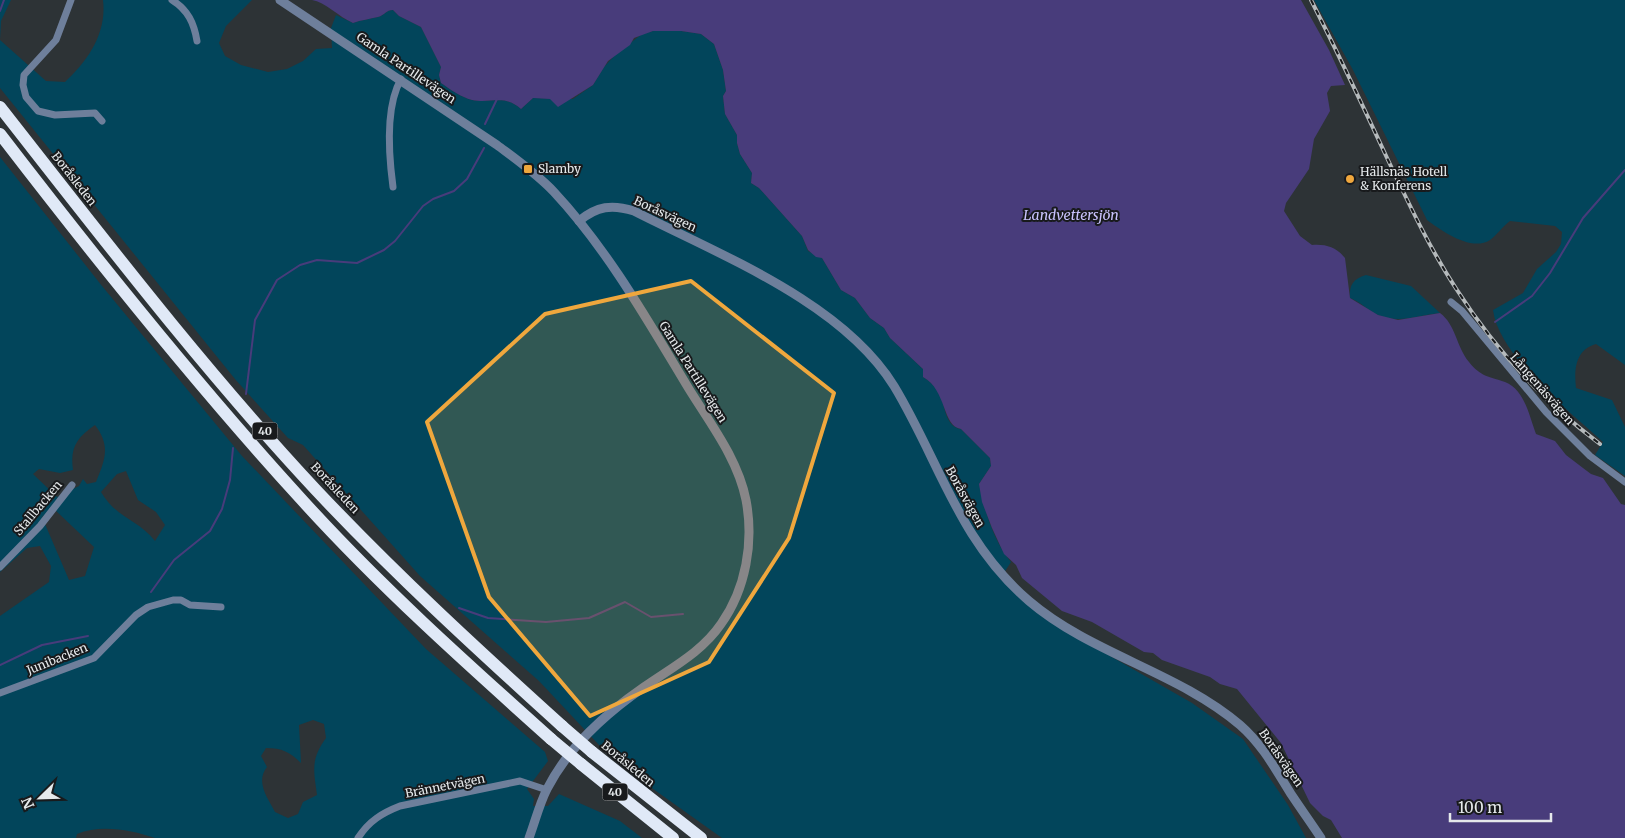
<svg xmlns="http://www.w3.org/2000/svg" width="1625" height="838" viewBox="0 0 1625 838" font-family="Merriweather,serif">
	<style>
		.green { fill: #02455b; fill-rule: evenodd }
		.water { fill: #483c7b }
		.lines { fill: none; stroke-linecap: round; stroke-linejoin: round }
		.stream { stroke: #483c7b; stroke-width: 2 }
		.minor { stroke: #6e7f9b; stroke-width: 7 }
		.tertiary { stroke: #6e7f9b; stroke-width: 9 }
		.motorway { stroke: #e0e9f7; stroke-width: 12 }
		.rail-casing { stroke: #b5babc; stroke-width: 4 }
		.rail { stroke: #181a1c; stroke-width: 2; stroke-dasharray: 5.5; stroke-linecap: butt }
		.motorway-bridge { stroke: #e0e9f7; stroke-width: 12 }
		.marked { fill: #efa73d; fill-opacity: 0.2; stroke: #efa73d; stroke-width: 4; stroke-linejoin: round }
		.poi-dot { fill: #efa73d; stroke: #181a1c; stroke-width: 2 }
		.labels { text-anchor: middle; stroke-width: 4; stroke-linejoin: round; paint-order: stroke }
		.shield { fill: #181a1c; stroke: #a8abad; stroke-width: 1 }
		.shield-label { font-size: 11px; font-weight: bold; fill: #e5e9eb }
		.street-label { font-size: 12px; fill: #e5e9eb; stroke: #181a1c }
		.poi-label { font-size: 12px; fill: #e5e9eb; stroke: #181a1c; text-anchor: start }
		.water-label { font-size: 14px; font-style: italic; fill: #c9c3fd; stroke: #181a1c }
	</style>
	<rect width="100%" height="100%" fill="#2d3336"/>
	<g class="green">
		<path d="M0,0H11L1,21L0,40L46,81L65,82C88,61 107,33 103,0H252L226,26L219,43L225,56L241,65L268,72L287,69L303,61L316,49L332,48L331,28L336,15L353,23C361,20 370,19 378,17C385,15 386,10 393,10L399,16L421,27L441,67L439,75L441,83C451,90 461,97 472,100C491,104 505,94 521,109L533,98L573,99L593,85L604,67L616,54L642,34L653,31H681L701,34L714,44L723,70L726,91L723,96L725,114L737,135V143L740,154L752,173L751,183L759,188L802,236L808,251L822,258L841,290L855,298L870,318L884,328L890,338L923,369V377C929,381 937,387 940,394C945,405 945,427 961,429L990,458L991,466L979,484C985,511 993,540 1011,562L1000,579L1084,641L1192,703L1243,739L1288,805L1306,838H722L628,771L600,746L539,681L420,576L303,445L288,438L235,379L0,88Z"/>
		<path d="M1314,0H1625V365L1596,344C1575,350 1574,370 1576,388L1612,400L1625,427V476L1595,455L1603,442C1569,411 1499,356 1493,310L1523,293L1537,269L1556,252L1561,244L1562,232L1555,226L1510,221C1502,227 1497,235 1490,240C1471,252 1442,231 1427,220L1353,70Z"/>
		<path d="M0,157L102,286L242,456L426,649L545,752L548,761L527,789L534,799L533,806H548L559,794L620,821L642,838H155C131,830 101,824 77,834L76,838H0V616L49,582L51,566L40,546L27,548L0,572ZM95,425C111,446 105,460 96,482L87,484L83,479L79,486L57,497L33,474L39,469L60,473L73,470C70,448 76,438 95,425ZM126,471L138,500L156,512L165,525L155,541C138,519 117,519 101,492L117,474ZM53,508L94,547L85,576L69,580L42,517ZM313,720L324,724L326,738C310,760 314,771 317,795L303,802L298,814L288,818L275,812C268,798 255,782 267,767L261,756L266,748C282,748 290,752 301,763L299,725Z"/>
		<path d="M1366,275L1411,286L1440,313C1418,315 1400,324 1378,315C1367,310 1361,302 1350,298C1349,285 1353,279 1366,275Z"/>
	</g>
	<path class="water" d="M312,0H1301L1329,50L1345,85L1331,86L1327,93L1330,111L1314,139L1309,169L1286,203L1284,211L1300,236L1312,245C1326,244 1336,247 1345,258L1350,298L1378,315L1398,320L1440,313C1456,325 1456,346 1469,362C1481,377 1488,376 1505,382C1525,390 1529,416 1536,434L1555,441L1566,455L1583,468L1591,474L1603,478L1621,504L1625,505V838H1342L1331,820L1323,816L1310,803L1281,743L1237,689L1220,684L1210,677L1162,660L1153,653L1144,652L1092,622L1062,611L1022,578L1016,565L1004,554L992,528L982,502L979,484L991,466L990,458L961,429C942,426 947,390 923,377V369L890,338L884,328L870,318L855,298L841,290L822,258L816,257L808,250L802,236L759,188L751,183L752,173L740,154L737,143V135L725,114L723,96L726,91L723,70L714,44L701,34L681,31H653L634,38L630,45L608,61L593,85L558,107L550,99L533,98L521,109C505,94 491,104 472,100C461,97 451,90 441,83L439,75L441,67L421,27L399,16L393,10C386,10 385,15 378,17C370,19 361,20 353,23C339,17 325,2 312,0Z"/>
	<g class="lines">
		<g class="stream">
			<path d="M0,11L4,0"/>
			<path d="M485,124L497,99"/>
			<path d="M1495,322L1532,296L1550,273L1583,218L1625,170"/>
			<path d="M246,394L255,320L277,280L300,265L317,260L357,263L384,250L395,241L423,206L433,199L454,191L467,179L484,148"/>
			<path d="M151,592L174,560L210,531L222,509L230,480L233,448"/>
			<path d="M459,608L488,618L546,622L589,618L625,602L651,617L683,614"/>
			<path d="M0,665L42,645L88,636"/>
		</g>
		<g class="minor">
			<path d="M71,0L56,40L24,75L23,85L26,97L38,111L55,115L95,113L102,121"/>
			<path d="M172,0C188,10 194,23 197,41"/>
			<path d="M393,187C389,157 385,107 401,79"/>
			<path d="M1451,302L1462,311L1546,412L1590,456L1625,482"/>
			<path d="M0,567L40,526L72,485"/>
			<path d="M0,693L94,658L136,615L148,607L173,600H181L190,605L221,607"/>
			<path d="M358,838C369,821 382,813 400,806L520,781L547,790"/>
		</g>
		<g class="tertiary">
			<path d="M280,0L497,145C517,160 537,174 554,192C608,250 648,321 689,389C710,423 738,459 746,500C754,542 746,589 721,624C702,652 671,668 644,687C605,714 569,746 547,789C539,805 535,822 529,838"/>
			<path d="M579,221C597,206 612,204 634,211C720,255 842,302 894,386C940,462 958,540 1029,601C1091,654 1178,672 1240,725C1262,744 1276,770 1291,794C1301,809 1311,823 1321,838"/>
		</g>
		<g class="motorway">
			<path d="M0,107C102,237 203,369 316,490C394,573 478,650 562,726"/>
			<path d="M0,134C96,259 195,383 302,500C379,585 465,662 551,739"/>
			<path d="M592,752L701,838"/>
			<path d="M581,764L673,838"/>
		</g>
		<defs>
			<path id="rail" d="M1311,0C1338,53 1363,106 1388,160C1409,204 1430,249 1457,290C1495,349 1544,402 1600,444"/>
		</defs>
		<use href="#rail" class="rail-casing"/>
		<use href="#rail" class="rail"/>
		<g class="motorway-bridge">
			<path d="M562,726L592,752"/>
			<path d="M551,739L581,764"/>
		</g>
	</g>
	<path class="marked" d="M691,281L834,393L789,538L709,662L590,716L489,597L427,422L545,314Z"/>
	<g class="poi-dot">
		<rect x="523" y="164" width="10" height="10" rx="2.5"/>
		<circle cx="1350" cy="179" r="5"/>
	</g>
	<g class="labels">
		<g class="shield">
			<rect x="252.5" y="422.5" width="25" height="17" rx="4"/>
			<rect x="602.5" y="783.5" width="25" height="17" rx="4"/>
		</g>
		<g class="shield-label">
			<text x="265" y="435">40</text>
			<text x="615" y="796">40</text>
		</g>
		<g class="street-label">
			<text transform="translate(406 68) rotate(34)" y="4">Gamla Partillevägen</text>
			<text transform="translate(74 179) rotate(52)" y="4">Boråsleden</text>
			<text transform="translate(665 214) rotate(25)" y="4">Boråsvägen</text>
			<text transform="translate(693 372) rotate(58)" y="4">Gamla Partillevägen</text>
			<text transform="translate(1542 389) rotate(49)" y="4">Långenäsvägen</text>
			<text transform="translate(335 488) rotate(47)" y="4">Boråsleden</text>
			<text transform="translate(965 497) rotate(61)" y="4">Boråsvägen</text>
			<text transform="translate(38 508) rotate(-50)" y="4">Stallbacken</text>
			<text transform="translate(57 659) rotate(-22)" y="4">Junibacken</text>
			<text transform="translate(1281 758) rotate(55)" y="4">Boråsvägen</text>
			<text transform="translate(628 764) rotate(39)" y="4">Boråsleden</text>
			<text transform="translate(445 786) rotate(-11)" y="4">Brännetvägen</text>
		</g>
		<g class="poi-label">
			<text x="538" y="173">Slamby</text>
			<text x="1360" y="176">Hällsnäs Hotell<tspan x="1360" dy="14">&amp; Konferens</tspan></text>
		</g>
		<g class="water-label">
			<text x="1071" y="220">Landvettersjön</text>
		</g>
	</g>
	<g transform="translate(40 798) rotate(247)" stroke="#181a1c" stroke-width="4" paint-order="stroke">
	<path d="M0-4L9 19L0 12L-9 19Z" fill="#e5e9eb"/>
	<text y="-8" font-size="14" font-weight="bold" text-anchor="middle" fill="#e5e9eb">N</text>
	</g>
	<path d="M1450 813v8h101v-8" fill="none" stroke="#e5e9eb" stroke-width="2.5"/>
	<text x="1458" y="813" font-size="15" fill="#e5e9eb" stroke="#181a1c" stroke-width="4" paint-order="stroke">100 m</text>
</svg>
